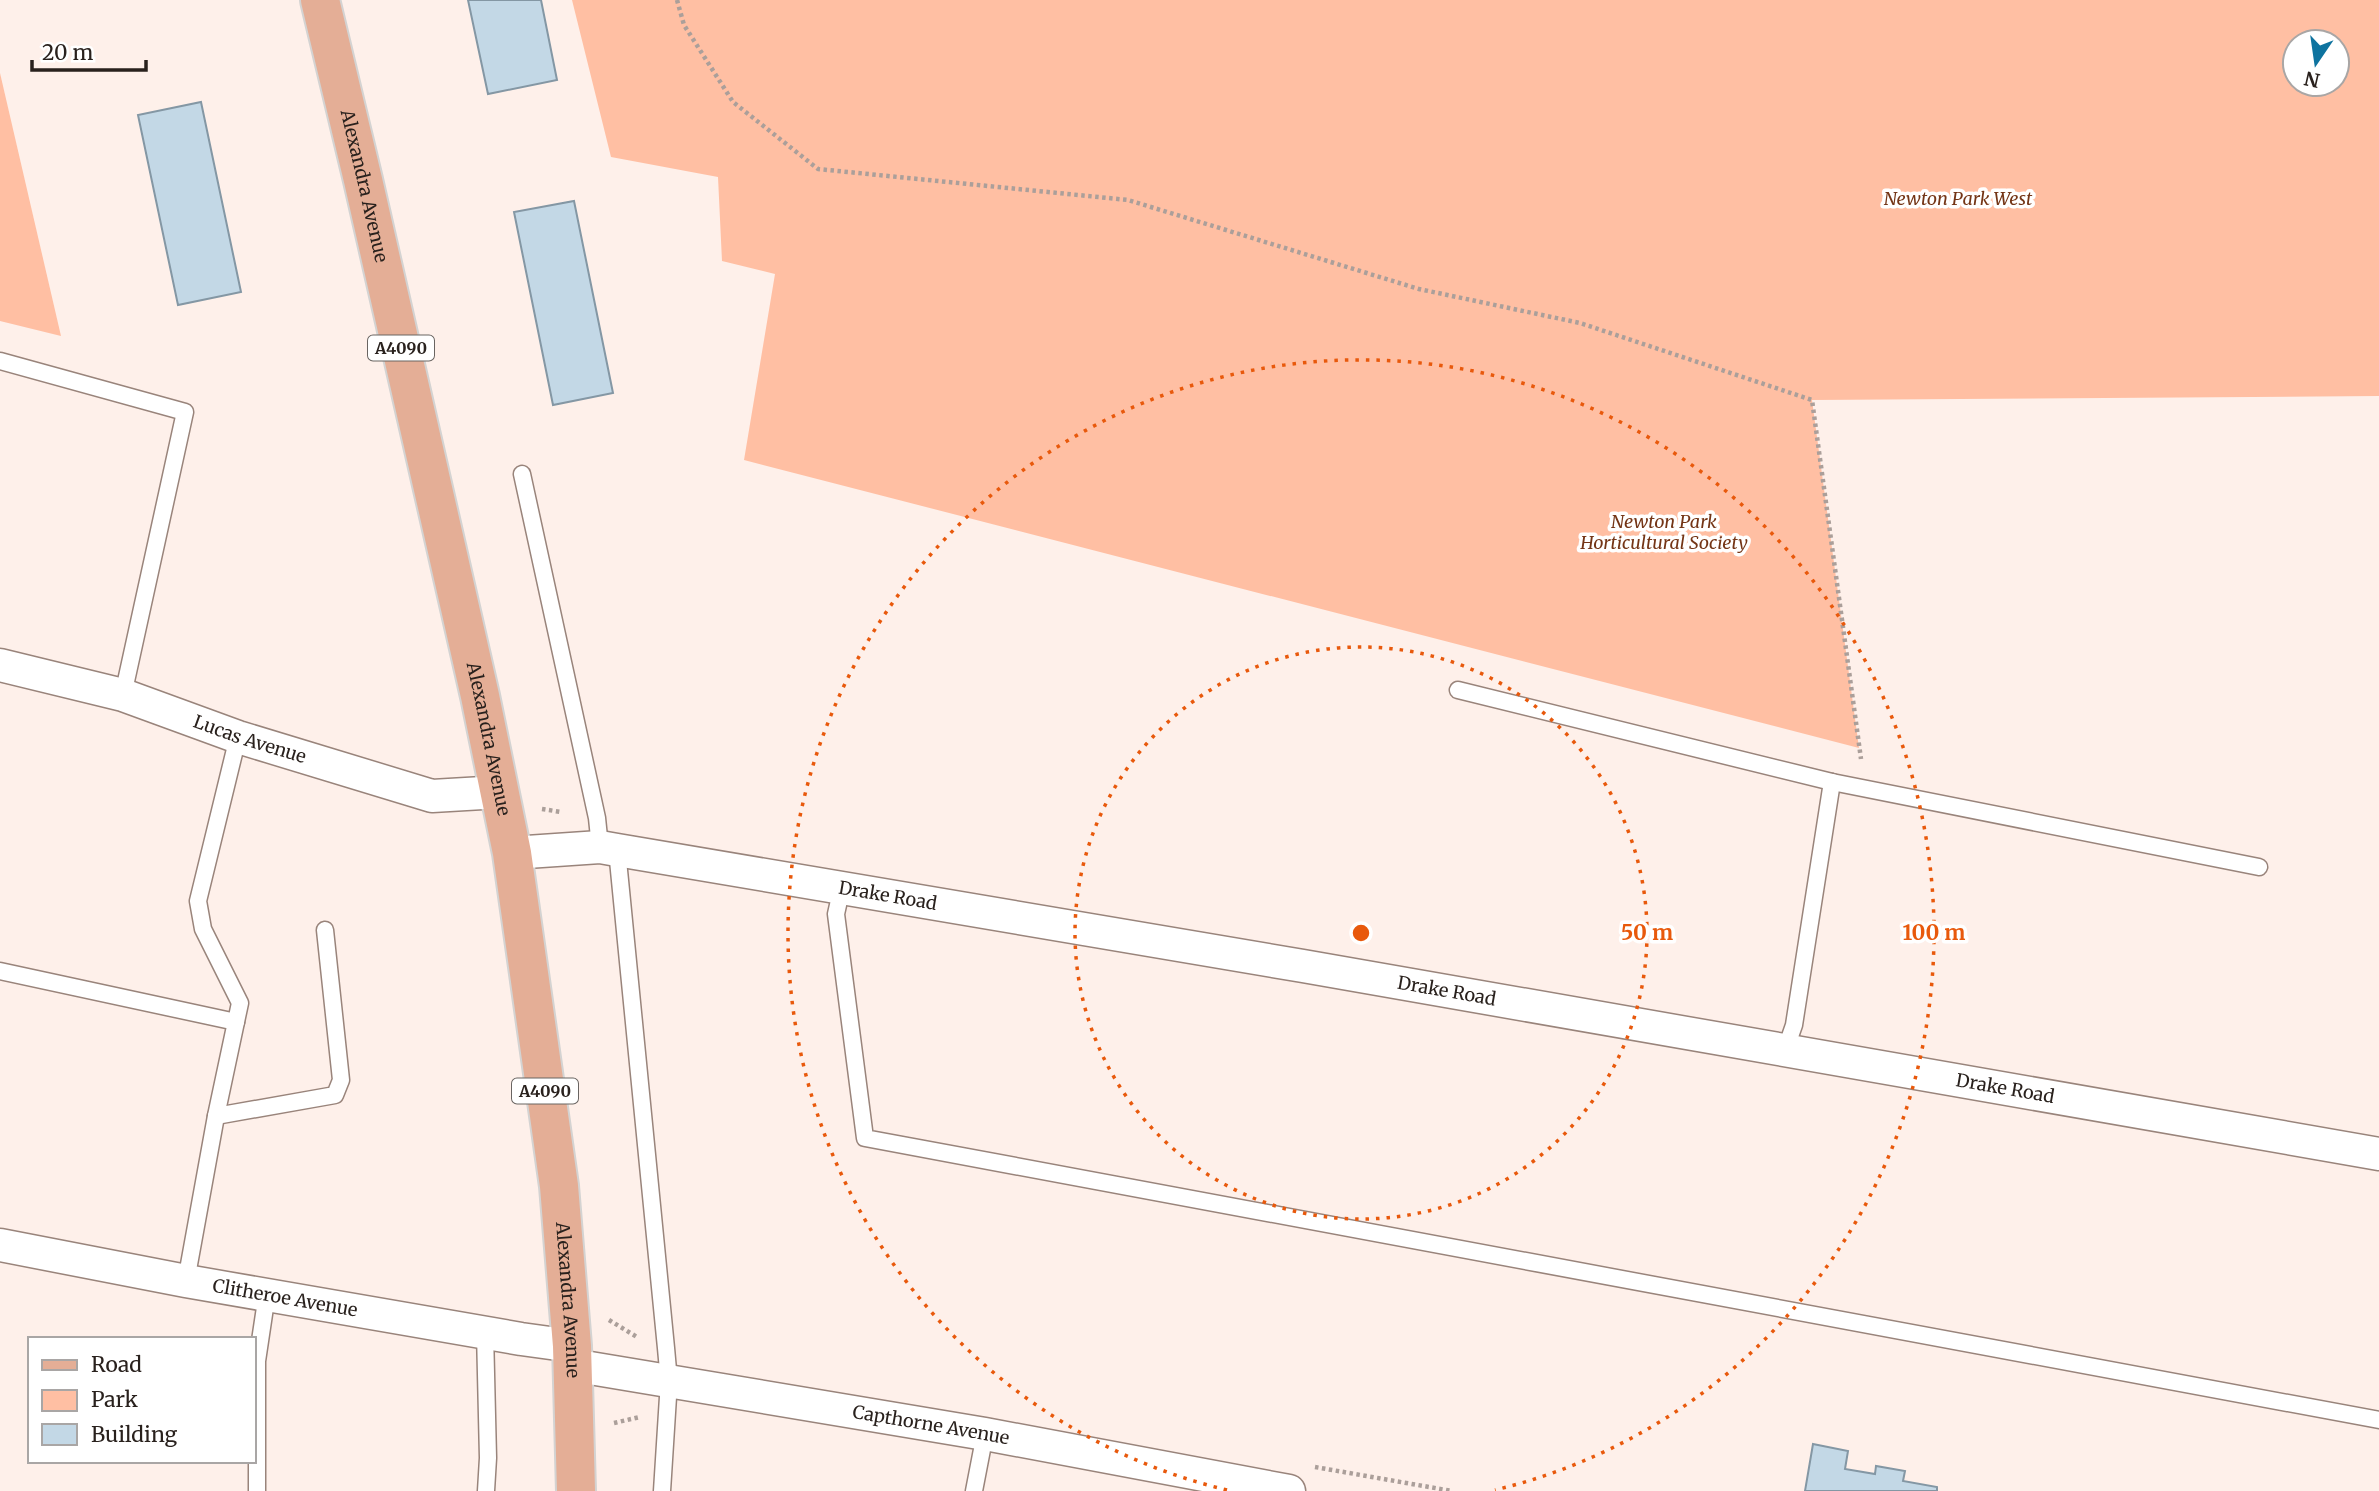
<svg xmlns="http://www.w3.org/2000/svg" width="2379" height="1491" viewBox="0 0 2379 1491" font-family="Merriweather,serif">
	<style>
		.green { fill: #ffbfa3; fill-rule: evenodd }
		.building { fill: #c3d8e6; stroke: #8497a4; stroke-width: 2 }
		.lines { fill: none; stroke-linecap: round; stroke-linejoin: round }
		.service-casing { stroke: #99847b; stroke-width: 19 }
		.minor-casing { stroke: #99847b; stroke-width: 35 }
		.primary-casing { stroke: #d4d3d2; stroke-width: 42 }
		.path { stroke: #ab9f9a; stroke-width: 4.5; stroke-dasharray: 3.5 3.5; stroke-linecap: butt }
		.service { stroke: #fff; stroke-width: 16 }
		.minor { stroke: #fff; stroke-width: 32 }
		.primary { stroke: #e4ae96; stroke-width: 38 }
		.ring { fill: none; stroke: #e8590c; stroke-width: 3.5; stroke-dasharray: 3.5 7 }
		.labels { text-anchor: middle; stroke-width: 7; stroke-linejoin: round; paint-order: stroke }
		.shield { fill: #fff; stroke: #696461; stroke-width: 2 }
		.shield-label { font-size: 16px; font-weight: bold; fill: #29211d }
		.street-label { font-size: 18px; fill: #29211d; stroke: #fff }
		.park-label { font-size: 18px; font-style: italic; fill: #743516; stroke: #fff }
		.centre { fill: #e8590c; stroke: #fff; stroke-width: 3.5 }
		.ring-label { font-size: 21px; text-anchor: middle; font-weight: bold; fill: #e8590c; stroke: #fff; stroke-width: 7; stroke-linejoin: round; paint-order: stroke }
	</style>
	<rect width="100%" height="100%" fill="#fef0ea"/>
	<g class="green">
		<path d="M572,0H2379V396L1812,400L1859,748L744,460L775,274L722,261L718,177L611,157ZM2337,42V84H2295V42Z"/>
		<path d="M0,73L61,336L0,321Z"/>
	</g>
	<g class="building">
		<path d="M468,0H541L557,80L488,94Z"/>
		<path d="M201,102L241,292L178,305L138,115Z"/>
		<path d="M574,201L613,393L553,405L514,212Z"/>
		<path d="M1813,1444L1848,1451L1845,1469L1875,1474L1876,1466L1905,1471L1903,1481L1937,1487V1491H1805Z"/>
	</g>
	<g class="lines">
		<defs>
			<g id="service">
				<path d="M0,361L185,412L123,695"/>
				<path d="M522,474L597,818L600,847"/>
				<path d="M1458,690L1832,782L2259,867"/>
				<path d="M617,850L666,1348L669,1381L662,1491"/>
				<path d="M842,887L836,914L865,1138L2379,1420"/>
				<path d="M0,971L236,1022"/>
				<path d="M1785,1051L1794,1025L1832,782"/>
				<path d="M216,1116L335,1095L341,1080L325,930"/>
				<path d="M186,1281L216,1116L240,1003L203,929L198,901L238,737"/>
				<path d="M485,1332L488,1458L486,1491"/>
				<path d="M257,1491V1361L267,1294"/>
				<path d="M974,1491L985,1434"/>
			</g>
			<g id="minor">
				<path id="s1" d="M0,665L123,695L238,737L432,796L500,792"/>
				<path id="s2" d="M512,853L600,847L617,850L1303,966L2379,1154"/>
				<path id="s3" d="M0,1245L186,1281L521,1339L572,1346"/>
				<path id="s4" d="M572,1365L985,1434L1289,1491"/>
			</g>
			<g id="primary">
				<path id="s5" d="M320,0L363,180L480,696L512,853L559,1186L572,1346L576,1491"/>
			</g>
		</defs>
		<use href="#service" class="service-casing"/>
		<use href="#minor" class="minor-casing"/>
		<use href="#primary" class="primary-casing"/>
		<g class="path">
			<path d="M677,0L684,25L733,102L818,169L1128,200L1419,289L1580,323L1812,400L1861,759"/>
			<path d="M542,809L561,812"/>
			<path d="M609,1320L637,1337"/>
			<path d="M614,1423L640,1417"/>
			<path d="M1315,1467L1452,1491"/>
		</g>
		<use href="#service" class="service"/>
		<use href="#minor" class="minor"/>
		<use href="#primary" class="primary"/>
	</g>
	<g class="ring">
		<circle cx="1361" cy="933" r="286"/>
		<path d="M1227 1490A573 573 0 1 1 1495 1490"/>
	</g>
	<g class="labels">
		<g class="shield">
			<rect x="368" y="335.5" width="66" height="25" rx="5"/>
			<rect x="512" y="1078.5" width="66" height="25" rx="5"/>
		</g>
		<g class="shield-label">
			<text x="401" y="354">A4090</text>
			<text x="545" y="1097">A4090</text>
		</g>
		<g class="street-label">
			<text dy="6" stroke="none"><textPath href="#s5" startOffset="191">Alexandra Avenue</textPath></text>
			<text dy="6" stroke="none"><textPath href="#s1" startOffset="261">Lucas Avenue</textPath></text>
			<text dy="6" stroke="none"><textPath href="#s5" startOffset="758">Alexandra Avenue</textPath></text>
			<text dy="6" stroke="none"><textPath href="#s2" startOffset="380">Drake Road</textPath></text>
			<text dy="6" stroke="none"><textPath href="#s2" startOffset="947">Drake Road</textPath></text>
			<text dy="6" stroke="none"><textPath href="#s2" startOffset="1514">Drake Road</textPath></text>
			<text dy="6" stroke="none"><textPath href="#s3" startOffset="290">Clitheroe Avenue</textPath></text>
			<text dy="6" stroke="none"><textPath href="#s5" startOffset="1325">Alexandra Avenue</textPath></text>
			<text dy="6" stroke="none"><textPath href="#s4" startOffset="364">Capthorne Avenue</textPath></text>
		</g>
		<g class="park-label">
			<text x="1958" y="205">Newton Park West</text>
			<text x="1664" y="528">Newton Park<tspan x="1664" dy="21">Horticultural Society</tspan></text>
		</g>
	</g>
	<circle cx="1361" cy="933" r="10" class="centre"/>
	<g class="ring-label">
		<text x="1647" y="940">50 m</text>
		<text x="1934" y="940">100 m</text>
	</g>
	<rect x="28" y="1337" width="228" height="126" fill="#ffffff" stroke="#a9a6a5" stroke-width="2"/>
	<rect x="42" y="1360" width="35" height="10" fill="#e4ae96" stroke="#a9a6a5" stroke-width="2"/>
	<text x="91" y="1372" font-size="21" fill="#29211d">Road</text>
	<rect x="42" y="1390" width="35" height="21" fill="#ffbfa3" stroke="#a9a6a5" stroke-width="2"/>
	<text x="91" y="1407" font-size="21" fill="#29211d">Park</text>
	<rect x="42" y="1424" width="35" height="21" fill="#c3d8e6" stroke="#a9a6a5" stroke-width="2"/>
	<text x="91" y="1442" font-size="21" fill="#29211d">Building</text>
	<g transform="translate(2316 63) rotate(193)"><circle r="33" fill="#ffffff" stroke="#a9a6a5" stroke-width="2"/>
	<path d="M0-5L12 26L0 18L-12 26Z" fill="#0e739f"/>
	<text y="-10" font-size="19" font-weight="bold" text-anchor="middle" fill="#29211d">N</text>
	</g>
	<path d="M32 60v10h114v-10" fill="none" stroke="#29211d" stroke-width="3.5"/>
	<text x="42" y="60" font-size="21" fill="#29211d" stroke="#ffffff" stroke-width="5" paint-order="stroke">20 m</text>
</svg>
